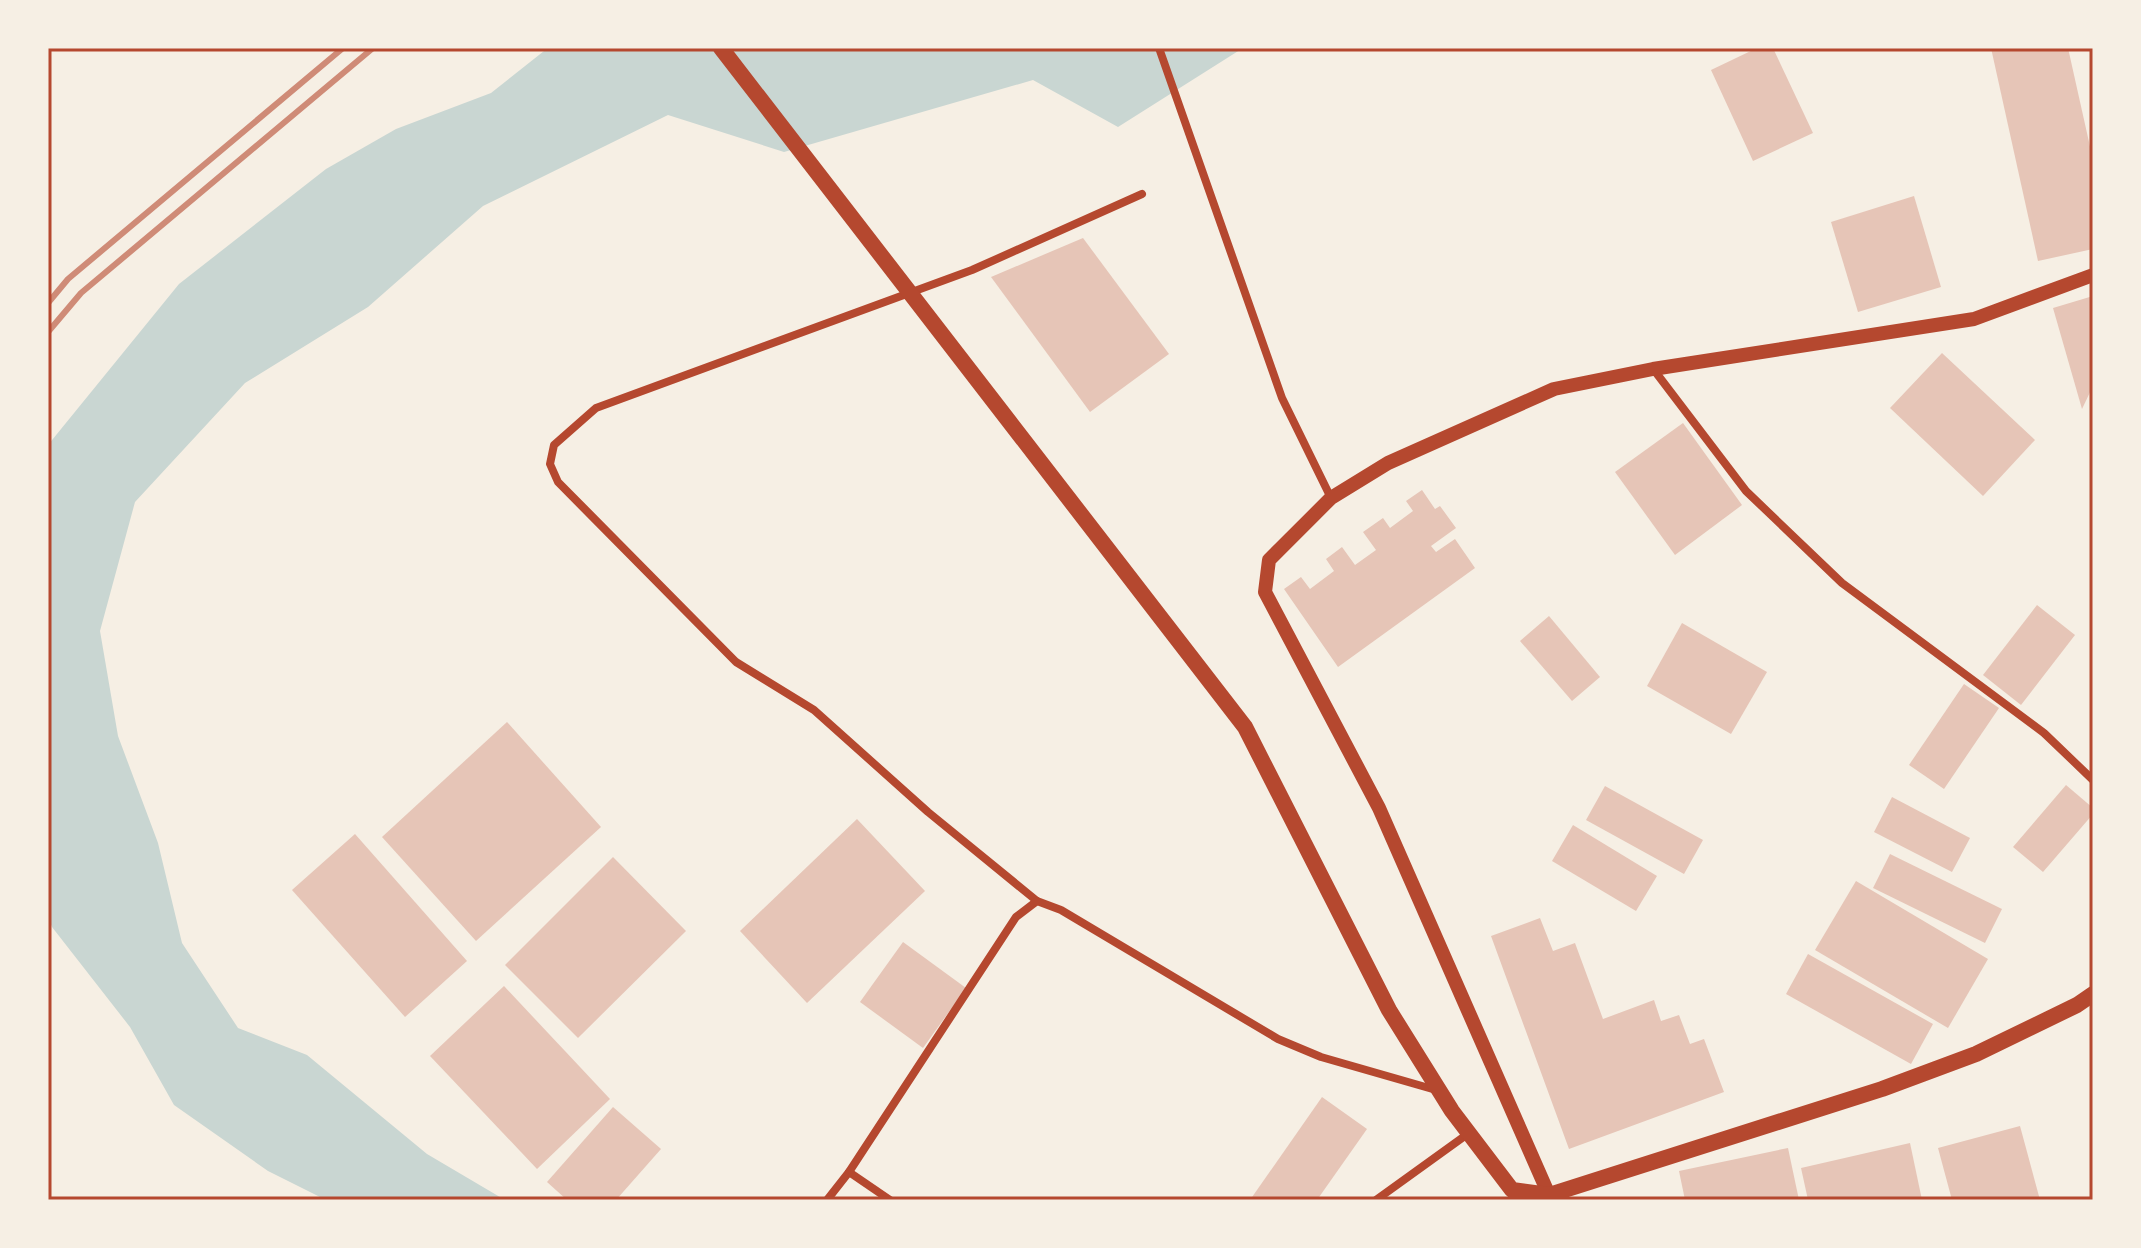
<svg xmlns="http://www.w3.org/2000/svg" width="2141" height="1248" viewBox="0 0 2141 1248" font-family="'Roboto Condensed',sans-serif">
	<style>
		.water { fill: #c9d6d2 }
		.building { fill: #e6c5b7 }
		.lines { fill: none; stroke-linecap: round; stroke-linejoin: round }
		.minor { stroke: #b5482f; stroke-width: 8 }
		.tertiary { stroke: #b5482f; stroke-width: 14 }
		.secondary { stroke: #b5482f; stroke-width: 16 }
		.rail { stroke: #cf8b77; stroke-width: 6 }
		.neatline { fill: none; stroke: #b5482f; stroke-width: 3 }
	</style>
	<rect width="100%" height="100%" fill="#f6efe4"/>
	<path class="water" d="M552,48H1243L1118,127L1033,80L784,152L668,115L483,206L368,307L245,383L135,502L100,631L118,736L158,843L182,943L238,1028L307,1055L427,1154L505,1200H326L268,1171L174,1105L130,1027L52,927L48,917V445L179,284L326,169L396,129L491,93L544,51Z"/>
	<g class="building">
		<path d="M1757,48H1773L1813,133L1753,161L1711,70Z"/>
		<path d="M1991,48H2068L2093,160V249L2038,261Z"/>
		<path d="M1914,196L1941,287L1858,312L1831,222Z"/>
		<path d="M1083,238L1169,354L1090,412L991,277Z"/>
		<path d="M2093,296V386L2082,409L2053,308Z"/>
		<path d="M1942,353L2035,440L1983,496L1890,408Z"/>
		<path d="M1683,423L1742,505L1675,555L1615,472Z"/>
		<path d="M1422,490L1435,509L1440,506L1456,528L1431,546L1436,552L1455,539L1475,568L1338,667L1284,589L1301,577L1310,589L1334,571L1326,559L1342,547L1355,565L1376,550L1363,532L1383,518L1390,528L1413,511L1406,501Z"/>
		<path d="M2037,605L2075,635L2021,705L1983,675Z"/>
		<path d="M1549,616L1600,677L1572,701L1520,641Z"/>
		<path d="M1682,623L1767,672L1731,734L1647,686Z"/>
		<path d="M1964,684L1999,708L1944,789L1909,765Z"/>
		<path d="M507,722L601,827L476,941L382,837Z"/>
		<path d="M2066,785L2093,808V814L2043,872L2013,847Z"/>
		<path d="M1605,786L1703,840L1684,874L1586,820Z"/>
		<path d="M1892,797L1970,838L1952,872L1874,832Z"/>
		<path d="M857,819L925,891L807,1003L740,931Z"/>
		<path d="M1573,825L1657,876L1636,911L1552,861Z"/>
		<path d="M355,834L467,961L405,1017L292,890Z"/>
		<path d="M1890,854L2002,909L1985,943L1873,888Z"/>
		<path d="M613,857L686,931L578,1038L505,965Z"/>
		<path d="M1856,881L1988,959L1948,1028L1815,950Z"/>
		<path d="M1540,918L1553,951L1575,943L1603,1019L1654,1000L1661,1021L1679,1015L1690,1044L1704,1039L1724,1092L1569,1149L1491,936Z"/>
		<path d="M903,942L966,988L923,1048L860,1002Z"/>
		<path d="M1808,954L1933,1024L1911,1064L1786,994Z"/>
		<path d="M504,986L610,1099L537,1169L430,1056Z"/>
		<path d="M1322,1097L1367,1129L1317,1200H1250Z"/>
		<path d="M613,1107L661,1149L616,1200H567L547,1182Z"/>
		<path d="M2020,1126L2040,1200H1952L1938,1148Z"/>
		<path d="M1910,1143L1922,1200H1808L1801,1168Z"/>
		<path d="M1788,1148L1799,1200H1685L1679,1171Z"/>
	</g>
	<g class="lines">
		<g class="minor">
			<path d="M1159,48L1282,398L1331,498"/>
			<path d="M1654,370L1746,491L1842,583L2044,733L2093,780"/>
			<path d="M1037,901L928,812L814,710L736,662L558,482L550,464L554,445L596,408L972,270L1142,194"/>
			<path d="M849,1172L890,1200"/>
			<path d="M827,1200L849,1172L1016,917L1037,901L1061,910L1278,1039L1321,1057L1436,1090"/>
			<path d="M1376,1200L1469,1133"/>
		</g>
		<path class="tertiary" d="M1549,1195L1379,808L1265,592L1269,560L1331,498L1388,463L1554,389L1653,369L1974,319L2093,275"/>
		<path class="secondary" d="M721,48L1245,727L1389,1010L1452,1111L1512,1190L1549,1195L1882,1089L1976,1054L2077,1005L2093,994"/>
		<g class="rail">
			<path d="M48,303L68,279L343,48"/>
			<path d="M48,332L81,293L373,48"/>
		</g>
	</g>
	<rect width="2141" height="1248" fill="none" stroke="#f6efe4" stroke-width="100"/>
	<rect x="50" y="50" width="2041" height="1148" class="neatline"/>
</svg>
